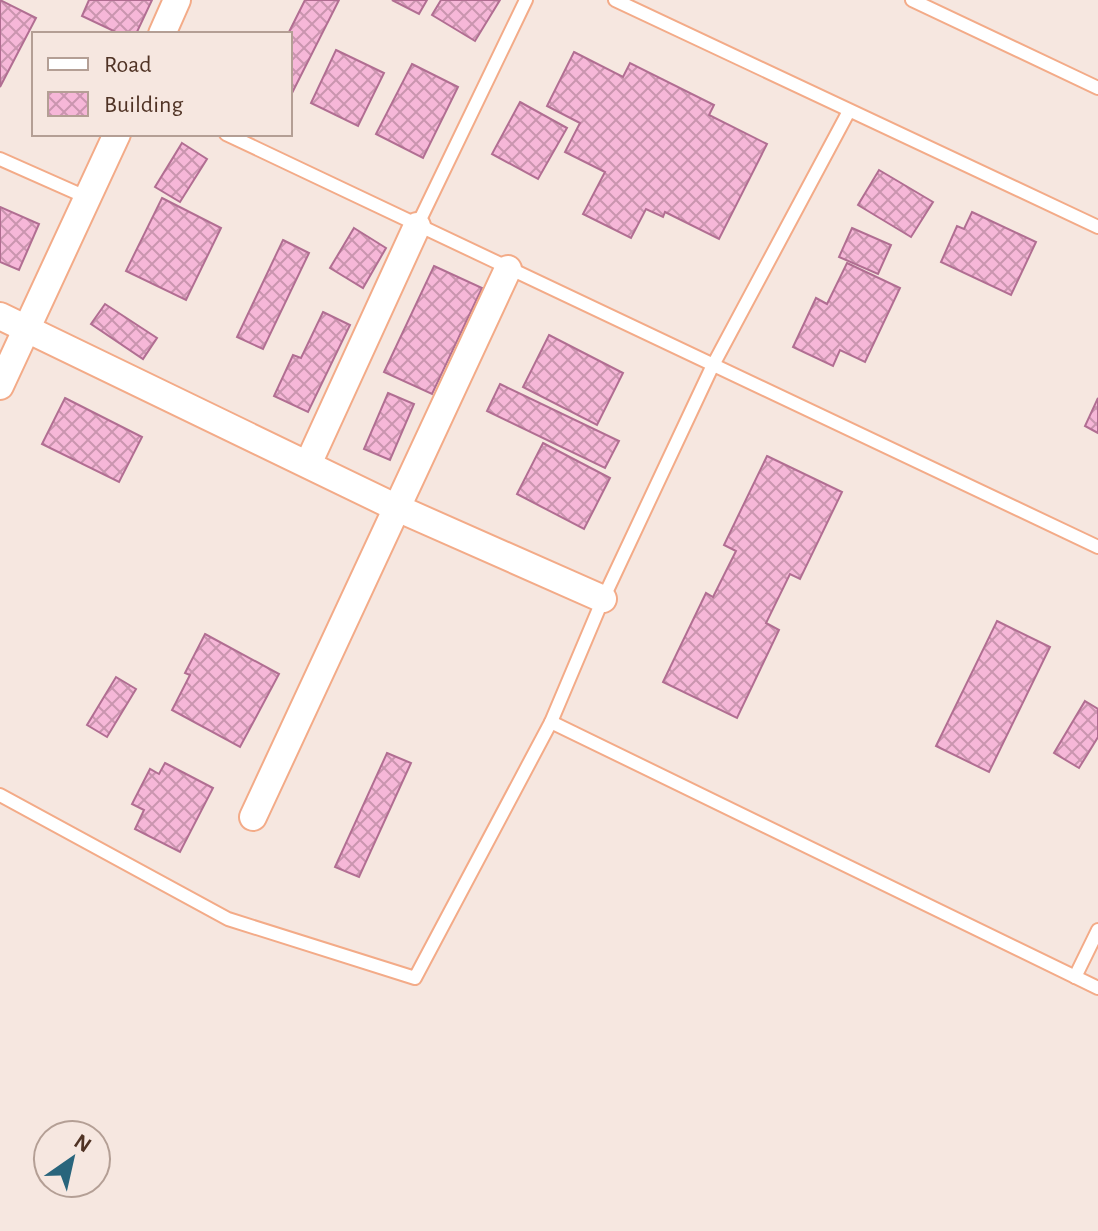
<svg xmlns="http://www.w3.org/2000/svg" width="1098" height="1231" viewBox="0 0 1098 1231" font-family="'Alegreya Sans',sans-serif">
	<style>
		.building { fill: url(#building-cross-hatch); stroke: #b16e92; stroke-width: 2 }
		.lines { fill: none; stroke-linecap: round; stroke-linejoin: round }
		.service-casing { stroke: #f3ab88; stroke-width: 16 }
		.minor-casing { stroke: #f3ab88; stroke-width: 30 }
		.service { stroke: #fff; stroke-width: 12 }
		.minor { stroke: #fff; stroke-width: 26 }
	</style>
	<defs>
		<pattern id="building-cross-hatch" width="8" height="8" patternUnits="userSpaceOnUse" patternTransform="scale(2)"><rect width="8" height="8" fill="#f6b7d8"/><path d="M0 0l8 8M0 8l8-8" fill="none" stroke="#ca95af"/></pattern>
	</defs>
	<rect width="100%" height="100%" fill="#f6e7e0"/>
	<g class="building">
		<path d="M0,0L36,18L0,87Z"/>
		<path d="M89,0H152L136,34H120L82,16Z"/>
		<path d="M305,0H339L290,97L288,34Z"/>
		<path d="M392,0H427L419,14Z"/>
		<path d="M441,0H500L475,41L432,15Z"/>
		<path d="M336,50L384,73L358,126L311,103Z"/>
		<path d="M574,52L623,77L630,63L714,105L709,115L767,144L719,239L665,212L663,217L646,209L631,238L583,214L605,172L565,152L580,123L547,106Z"/>
		<path d="M412,64L458,87L423,158L376,134Z"/>
		<path d="M520,102L567,128L538,179L492,154Z"/>
		<path d="M182,143L207,159L180,202L155,187Z"/>
		<path d="M879,170L933,202L911,237L858,205Z"/>
		<path d="M162,198L221,228L186,300L126,271Z"/>
		<path d="M0,207L39,224L19,270L0,262Z"/>
		<path d="M972,212L1036,242L1011,295L941,262L957,226L964,229Z"/>
		<path d="M354,228L386,248L363,288L330,268Z"/>
		<path d="M852,228L891,245L878,274L839,257Z"/>
		<path d="M283,240L309,253L263,349L237,337Z"/>
		<path d="M847,263L900,288L865,362L840,350L833,366L793,347L816,298L827,304Z"/>
		<path d="M434,266L482,288L432,394L384,372Z"/>
		<path d="M105,304L157,338L143,359L91,324Z"/>
		<path d="M323,312L350,325L308,412L274,396L293,355L301,358Z"/>
		<path d="M549,335L623,373L597,425L523,387Z"/>
		<path d="M500,384L619,441L605,468L487,411Z"/>
		<path d="M388,393L414,404L390,460L364,449Z"/>
		<path d="M65,398L142,437L119,482L42,444Z"/>
		<path d="M1098,398V433L1085,426Z"/>
		<path d="M543,443L610,478L584,529L517,494Z"/>
		<path d="M767,456L842,492L800,579L790,574L766,623L779,630L737,718L663,682L706,593L713,597L736,551L724,545Z"/>
		<path d="M997,621L1050,647L989,772L936,746Z"/>
		<path d="M205,634L279,674L240,747L172,710L190,675L185,673Z"/>
		<path d="M116,677L136,689L107,737L87,725Z"/>
		<path d="M1085,701L1098,709V737L1079,768L1054,753Z"/>
		<path d="M387,753L411,763L359,877L335,867Z"/>
		<path d="M165,763L213,788L180,852L135,829L144,810L132,804L150,769L159,774Z"/>
	</g>
	<g class="lines">
		<defs>
			<g id="service">
				<path d="M615,0L1098,227"/>
				<path d="M912,0L1098,88"/>
				<path d="M226,134L1098,547"/>
				<path d="M0,159L88,198"/>
				<path d="M417,226L526,0"/>
				<path d="M551,722L1098,988"/>
				<path d="M0,795L228,919L415,978L551,722L603,599L712,367L849,111"/>
				<path d="M1075,977L1098,930"/>
			</g>
			<g id="minor">
				<path d="M162,34L177,0"/>
				<path d="M0,316L395,507L603,599"/>
				<path d="M0,386L117,134"/>
				<path d="M308,464L417,226"/>
				<path d="M253,817L508,269"/>
			</g>
		</defs>
		<use href="#service" class="service-casing"/>
		<use href="#minor" class="minor-casing"/>
		<use href="#service" class="service"/>
		<use href="#minor" class="minor"/>
	</g>
	<rect x="32" y="32" width="260" height="104" fill="#f6e7e0" stroke="#b49f95" stroke-width="2"/>
	<rect x="48" y="58" width="40" height="12" fill="#ffffff" stroke="#b49f95" stroke-width="2"/>
	<text x="104" y="72" font-size="24" fill="#503325">Road</text>
	<rect x="48" y="92" width="40" height="24" fill="url(#building-cross-hatch)" stroke="#b49f95" stroke-width="2"/>
	<text x="104" y="112" font-size="24" fill="#503325">Building</text>
	<g transform="translate(72 1159) rotate(34)"><circle r="38" fill="#f6e7e0" stroke="#b49f95" stroke-width="2"/>
	<path d="M0-6L14 30L0 20L-14 30Z" fill="#29657c"/>
	<text y="-12" font-size="22" font-weight="bold" text-anchor="middle" fill="#503325">N</text>
	</g>
</svg>
